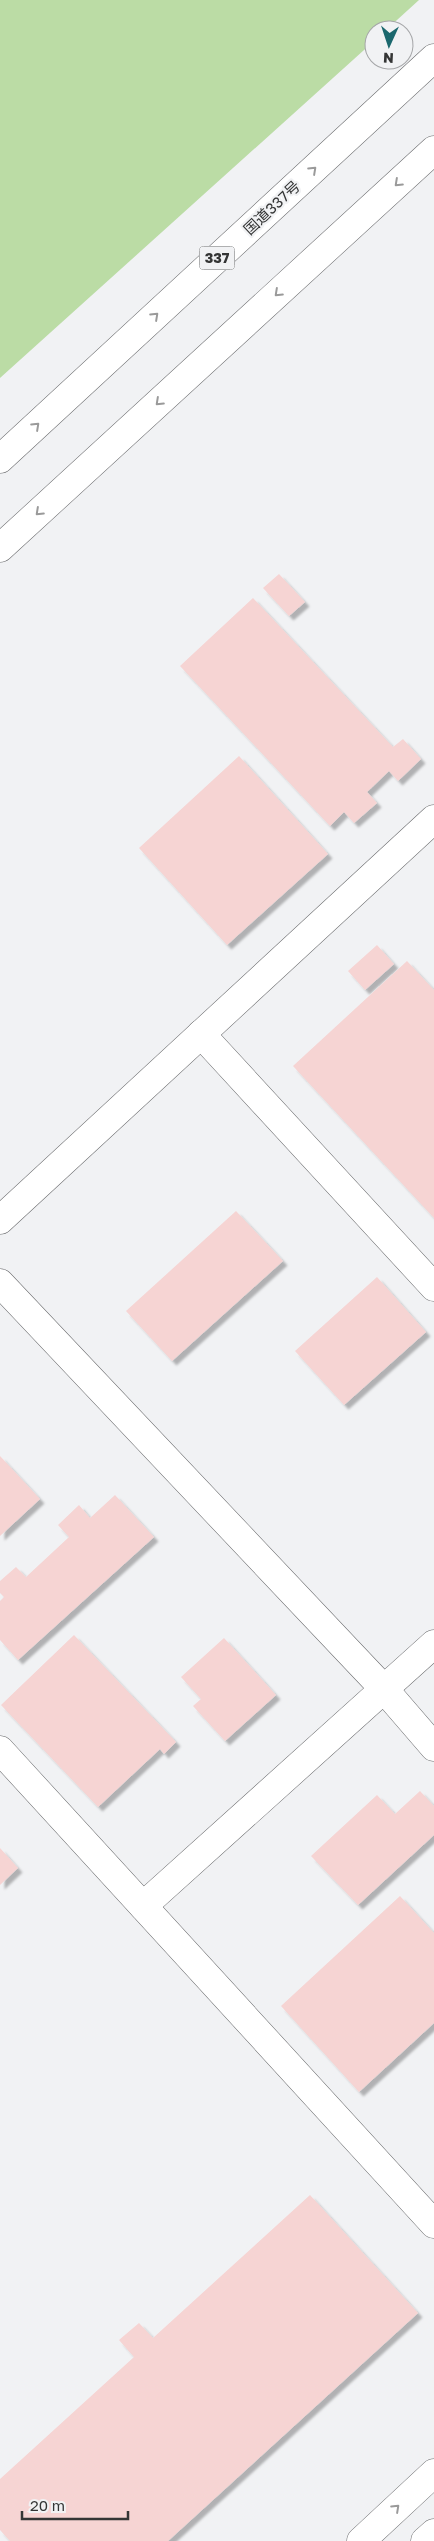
<svg xmlns="http://www.w3.org/2000/svg" width="434" height="2541" viewBox="0 0 434 2541" font-family="'Golos Text','Noto Sans JP',sans-serif">
	<style>
		.green { fill: #bbdca5 }
		.building { fill: #f6d4d3; filter: url(#shadow) }
		.lines { fill: none; stroke-linecap: round; stroke-linejoin: round }
		.minor-casing { stroke: #696a6c; stroke-width: 29 }
		.highway-casing { stroke: #696a6c; stroke-width: 29 }
		.minor { stroke: #fff; stroke-width: 28 }
		.highway { stroke: #fff; stroke-width: 28 }
		.oneway { stroke: #9a9a9a }
		.labels { text-anchor: middle; stroke-width: 4.5; stroke-linejoin: round; paint-order: stroke }
		.shield { fill: #f1f2f4; stroke: #6d6e6e; stroke-width: 1 }
		.shield-label { font-size: 14px; font-weight: bold; fill: #343535 }
		.street-label { font-size: 15px; fill: #343535; stroke: #f1f2f4 }
	</style>
	<defs>
		<filter id="shadow"><feDropShadow dx="4.5" dy="4.5" stdDeviation="1" flood-color="#0004"/></filter>
	</defs>
	<rect width="100%" height="100%" fill="#f1f2f4"/>
	<path class="green" d="M0,0H419L386,30H374V41L0,378Z"/>
	<g class="building">
		<path d="M279,574L305,602L289,616L263,588Z"/>
		<path d="M253,598L393,747L403,739L421,759L398,781L389,771L367,792L377,803L354,823L344,812L330,826L180,666Z"/>
		<path d="M239,756L328,854L227,945L139,848Z"/>
		<path d="M377,945L394,964L365,990L348,971Z"/>
		<path d="M407,961L434,990V1218L293,1066Z"/>
		<path d="M236,1211L283,1261L172,1361L126,1311Z"/>
		<path d="M377,1277L426,1332L344,1405L295,1351Z"/>
		<path d="M0,1456L40,1499L0,1536Z"/>
		<path d="M115,1495L154,1537L18,1660L0,1640V1601L4,1597L0,1593V1581L16,1567L26,1577L69,1537L58,1525L79,1505L90,1518Z"/>
		<path d="M74,1635L176,1742L164,1754L160,1749L98,1807L1,1705Z"/>
		<path d="M224,1638L276,1695L225,1741L193,1706L201,1699L181,1677Z"/>
		<path d="M420,1791L434,1806V1835L358,1905L311,1856L377,1795L395,1814Z"/>
		<path d="M0,1848L18,1868L0,1885Z"/>
		<path d="M400,1896L434,1933V2023L359,2092L281,2006Z"/>
		<path d="M310,2195L418,2313L168,2541H10L0,2530V2479L134,2357L119,2340L139,2323L153,2338Z"/>
	</g>
	<g class="lines">
		<defs>
			<g id="minor">
				<path d="M201,1034L434,1287"/>
				<path d="M0,1220L434,819"/>
				<path d="M0,1283L384,1689L434,1747"/>
				<path d="M0,1750L434,2224"/>
				<path d="M143,1906L434,1644"/>
				<path d="M361,2541L434,2473"/>
				<path d="M425,2541L434,2533"/>
			</g>
			<g id="highway">
				<path d="M0,459L434,58"/>
				<path d="M0,548L434,150"/>
			</g>
		</defs>
		<use href="#minor" class="minor-casing"/>
		<use href="#highway" class="highway-casing"/>
		<use href="#minor" class="minor"/>
		<use href="#highway" class="highway"/>
	</g>
	<defs><path id="oneway-chevron" d="M-2-3.5L2.5 0L-2 3.5" fill="none" stroke-width="1.6" stroke-linecap="round" stroke-linejoin="round" transform="scale(1.25)"/></defs>
	<g class="oneway">
		<use href="#oneway-chevron" transform="translate(313 170) rotate(-43)"/>
		<use href="#oneway-chevron" transform="translate(398 183) rotate(137)"/>
		<use href="#oneway-chevron" transform="translate(278 293) rotate(137)"/>
		<use href="#oneway-chevron" transform="translate(155 316) rotate(-43)"/>
		<use href="#oneway-chevron" transform="translate(159 402) rotate(137)"/>
		<use href="#oneway-chevron" transform="translate(36 426) rotate(-43)"/>
		<use href="#oneway-chevron" transform="translate(39 512) rotate(137)"/>
		<use href="#oneway-chevron" transform="translate(396 2508) rotate(-43)"/>
	</g>
	<g class="labels">
		<rect class="shield" x="199.5" y="246.5" width="35" height="23" rx="4"/>
		<g class="shield-label">
			<text x="217" y="263">337</text>
		</g>
		<g class="street-label">
			<text transform="translate(272 208) rotate(-43)" y="5">国道337号</text>
		</g>
	</g>
	<g transform="translate(389 45) rotate(183)"><circle r="24" fill="#f1f2f4" stroke="#a5a6a8"/>
	<path d="M0-4L9 19L0 12L-9 19Z" fill="#1b686e"/>
	<text y="-8" font-size="14" font-weight="bold" text-anchor="middle" fill="#343535">N</text>
	</g>
	<path d="M22 2511v8h106v-8" fill="none" stroke="#343535" stroke-width="2.5"/>
	<text x="30" y="2511" font-size="15" fill="#343535" stroke="#f1f2f4" stroke-width="4" paint-order="stroke">20 m</text>
</svg>
